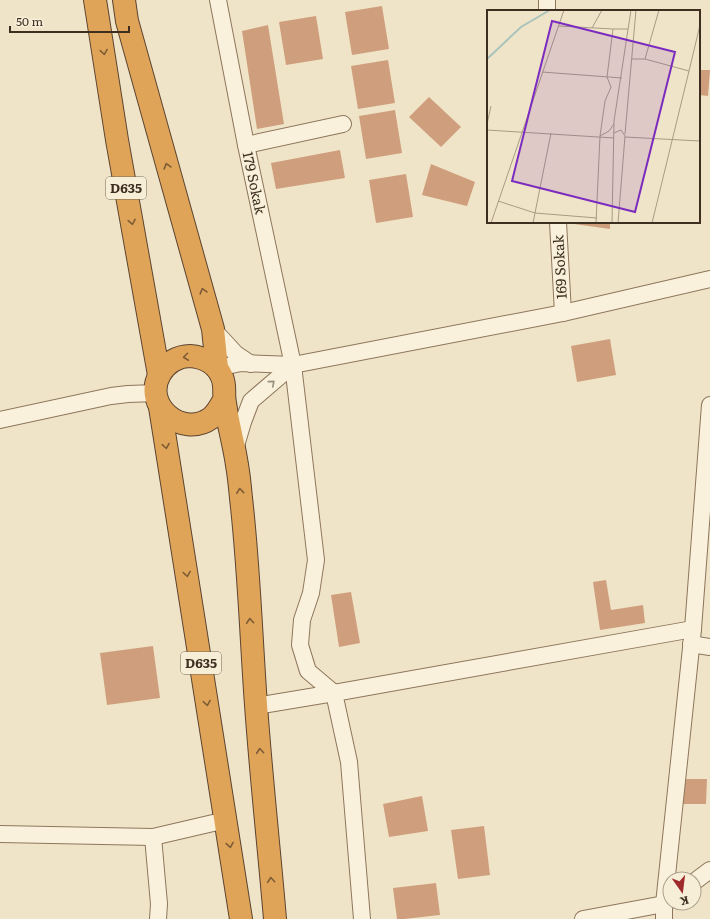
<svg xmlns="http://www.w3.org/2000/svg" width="710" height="919" viewBox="0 0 710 919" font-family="Literata,serif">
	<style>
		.building { fill: #cf9f7d }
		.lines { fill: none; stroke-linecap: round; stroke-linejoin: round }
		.minor-casing { stroke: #8d765c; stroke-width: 18 }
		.highway-casing { stroke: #5b4430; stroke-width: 24 }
		.minor { stroke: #faf1dc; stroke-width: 16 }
		.highway { stroke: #e0a458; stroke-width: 22 }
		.oneway { stroke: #7e5d36 }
		.oneway2 { stroke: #9c907e }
		.labels { text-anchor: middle; stroke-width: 3; stroke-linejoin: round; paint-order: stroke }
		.shield { fill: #f7eed8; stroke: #756857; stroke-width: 1 }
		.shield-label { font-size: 13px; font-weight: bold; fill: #3d2e20 }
		.street-label { font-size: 14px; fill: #3d2e20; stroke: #f7eed8 }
		.inset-river { fill: none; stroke: #a9c4bc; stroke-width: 2 }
		.inset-road { fill: none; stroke: #a89b85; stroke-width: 1 }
		.view { fill: #7b2cbf; fill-opacity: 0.15; stroke: #7b2cbf; stroke-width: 2 }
		.inset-edge { fill: none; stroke: #3d2e20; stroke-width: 2 }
	</style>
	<rect width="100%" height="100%" fill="#f0e4c8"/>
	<g class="building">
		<path d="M382,6L389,49L352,55L345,12Z"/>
		<path d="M316,16L323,59L286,65L279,22Z"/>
		<path d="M268,25L284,124L257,129L242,31Z"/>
		<path d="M388,60L395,103L358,109L351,66Z"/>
		<path d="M699,70H710L708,96L699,95Z"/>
		<path d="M429,97L461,127L441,147L409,117Z"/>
		<path d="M395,110L402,153L366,159L359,116Z"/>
		<path d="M340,150L345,178L276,189L271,163Z"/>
		<path d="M431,164L475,182L467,206L422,195Z"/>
		<path d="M406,174L413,217L376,223L369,180Z"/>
		<path d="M567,222H610V229L567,223Z"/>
		<path d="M610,339L616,375L577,382L571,346Z"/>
		<path d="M606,580L611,610L643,605L645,623L600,630L593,582Z"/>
		<path d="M351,592L360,643L339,647L331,595Z"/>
		<path d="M153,646L160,698L107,705L100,653Z"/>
		<path d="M683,779H707L706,804H682Z"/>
		<path d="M422,796L428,831L389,837L383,804Z"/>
		<path d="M484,826L490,875L458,879L451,830Z"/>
		<path d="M436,883L440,915L404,919H397L393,888Z"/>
	</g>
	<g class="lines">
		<defs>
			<g id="minor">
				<path d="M218,0L246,145L293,365L316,560L311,593L302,620L300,645L308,671L334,693L349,762L362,919"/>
				<path d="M547,0V11"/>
				<path d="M246,145L343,124"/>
				<path d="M558,222L563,313"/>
				<path d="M213,329L236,354L251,364"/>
				<path d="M217,368L241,363L293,365L563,313L710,279"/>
				<path d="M0,420L111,396L128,394L156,393"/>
				<path d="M235,449L243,422L251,401L293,365"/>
				<path d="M691,644L710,647"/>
				<path d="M256,706L334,693L693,629"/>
				<path d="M0,834L153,837L226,820"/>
				<path d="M153,837L159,904L158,919"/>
				<path d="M694,882L710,870"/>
				<path d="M583,919L664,904L670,900"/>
				<path d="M664,919V904L693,629L710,405"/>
			</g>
			<g id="highway">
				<path d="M95,0L117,140L159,375"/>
				<path d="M124,0L127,21L213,329L217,368"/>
				<path d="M224,400C220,407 217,413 211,418C182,439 142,405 160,374C166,363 178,356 190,356C204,357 217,364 222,377C226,386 223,394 225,403C228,424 234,444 237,465C239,476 240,487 241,498C249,567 251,636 256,705C261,776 269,848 275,919"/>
				<path d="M160,407L241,919"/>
			</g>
		</defs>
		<use href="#minor" class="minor-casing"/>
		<use href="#highway" class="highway-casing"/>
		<use href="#minor" class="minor"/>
		<use href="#highway" class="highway"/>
	</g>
	<defs><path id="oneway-chevron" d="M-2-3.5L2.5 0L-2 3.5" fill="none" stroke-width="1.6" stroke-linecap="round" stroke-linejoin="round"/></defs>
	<g class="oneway">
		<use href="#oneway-chevron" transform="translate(104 52) rotate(81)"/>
		<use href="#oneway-chevron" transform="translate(167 166) rotate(-106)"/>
		<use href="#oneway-chevron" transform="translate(132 222) rotate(80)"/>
		<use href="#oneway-chevron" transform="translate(203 291) rotate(-106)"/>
		<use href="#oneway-chevron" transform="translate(186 357) rotate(173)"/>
		<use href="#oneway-chevron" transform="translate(166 446) rotate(81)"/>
		<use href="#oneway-chevron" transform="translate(240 491) rotate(-96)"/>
		<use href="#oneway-chevron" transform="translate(187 574) rotate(81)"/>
		<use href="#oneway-chevron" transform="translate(250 621) rotate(-94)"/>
		<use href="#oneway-chevron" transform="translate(207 703) rotate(81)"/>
		<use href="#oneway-chevron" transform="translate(260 751) rotate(-95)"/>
		<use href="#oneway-chevron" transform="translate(230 845) rotate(81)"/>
		<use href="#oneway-chevron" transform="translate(271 880) rotate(-95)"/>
	</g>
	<use class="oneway2" href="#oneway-chevron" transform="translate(272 383) rotate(-40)"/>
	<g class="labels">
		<g class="shield">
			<rect x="106" y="177" width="40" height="22" rx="3"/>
			<rect x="181" y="652" width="40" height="22" rx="3"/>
		</g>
		<g class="shield-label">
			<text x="126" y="193">D635</text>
			<text x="201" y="668">D635</text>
		</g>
		<g class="street-label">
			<text transform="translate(254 183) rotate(78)" y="5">179 Sokak</text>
			<text transform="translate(560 267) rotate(-93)" y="5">169 Sokak</text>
		</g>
	</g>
	<g transform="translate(487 10)">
		<rect width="213" height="213" fill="#f0e4c8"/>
		<path class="inset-river" d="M0,49L34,17L63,0"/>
		<path class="inset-road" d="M72,16L126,19M105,18L115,0M145,49H158L202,61L213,15M158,49L172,0M55,62L135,68M0,114L4,96M0,120L127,128M127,123L134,120L138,126L131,213M138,124L149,0M113,126L122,121L127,114M138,127L213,131M11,191L48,203L110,208M4,213L77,0M46,213L64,123M109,213L113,126L118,91L124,77L120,67L126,19H141M125,213L127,111L144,0M165,213L202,61"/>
		<path class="view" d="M65,11L188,42L148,202L25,171Z"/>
		<rect width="213" height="213" class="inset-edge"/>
	</g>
	<g transform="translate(682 891) rotate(166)"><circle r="19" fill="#f7eed8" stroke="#ada18e"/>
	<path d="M0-3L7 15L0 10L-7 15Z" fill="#9e2a2b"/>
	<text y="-6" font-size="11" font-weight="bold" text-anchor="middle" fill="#3d2e20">K</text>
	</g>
	<path d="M10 26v6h119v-6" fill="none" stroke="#3d2e20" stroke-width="2"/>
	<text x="16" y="26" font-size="12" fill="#3d2e20" stroke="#f7eed8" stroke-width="3" paint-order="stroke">50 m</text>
</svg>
